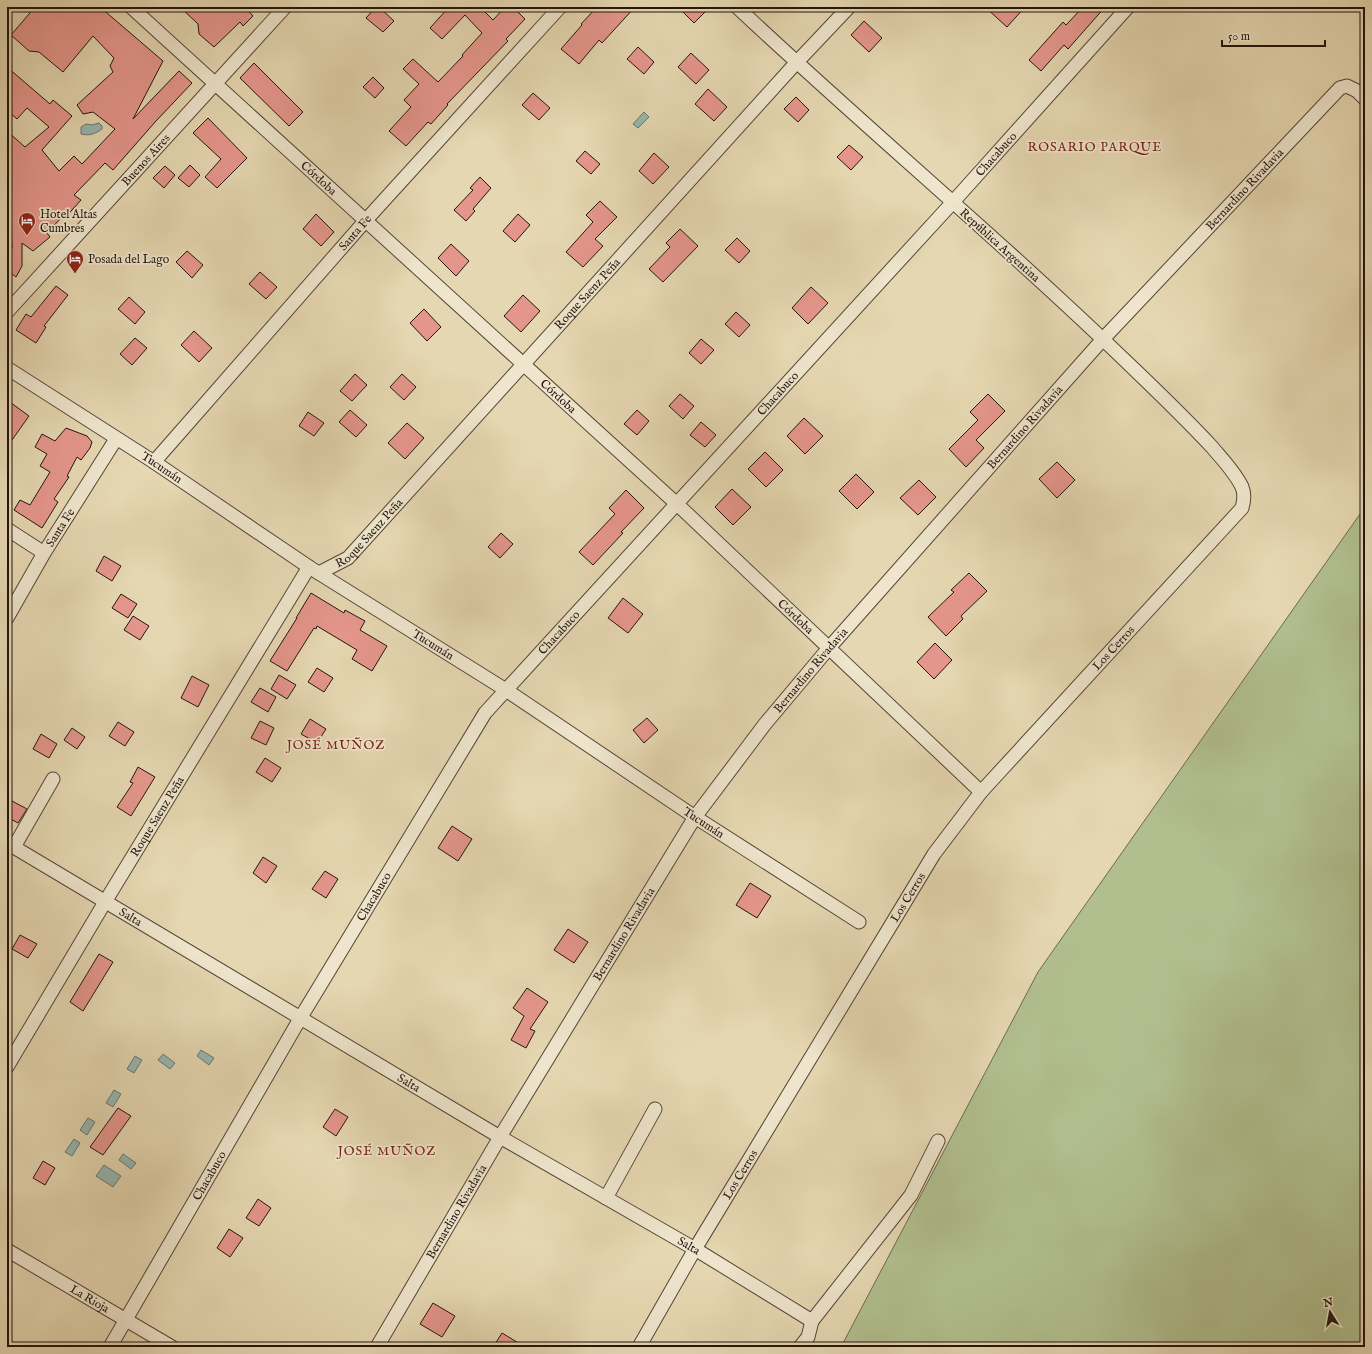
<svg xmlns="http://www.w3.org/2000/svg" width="1372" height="1354" viewBox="0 0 1372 1354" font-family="'IM FELL English',serif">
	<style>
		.green { fill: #b1bf8f; stroke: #6a6a4f }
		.water { fill: #96b8b2; stroke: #687771 }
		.building { fill: #e5968c; stroke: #23150f }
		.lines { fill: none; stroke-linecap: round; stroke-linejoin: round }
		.minor-casing { stroke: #544638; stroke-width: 15 }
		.minor { stroke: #eee5cc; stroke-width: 13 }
		.labels { text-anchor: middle; stroke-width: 3.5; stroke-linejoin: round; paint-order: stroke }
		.street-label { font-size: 12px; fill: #23150f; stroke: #eee5cc }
		.poi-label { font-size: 12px; fill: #23150f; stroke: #eee5cc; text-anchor: start }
		.neighbourhood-label { font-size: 13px; letter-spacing: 1px; fill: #7a1f14; stroke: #eee5cc }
	</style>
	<rect width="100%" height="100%" fill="#e5d7b1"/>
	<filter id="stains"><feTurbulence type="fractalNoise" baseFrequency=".005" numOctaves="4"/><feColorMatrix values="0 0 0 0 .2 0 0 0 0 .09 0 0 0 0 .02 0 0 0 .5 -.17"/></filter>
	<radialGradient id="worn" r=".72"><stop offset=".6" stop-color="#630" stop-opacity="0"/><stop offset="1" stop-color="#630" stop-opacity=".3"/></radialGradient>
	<path class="green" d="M1365,507V1347H841L1038,972Z"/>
	<g class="water">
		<path d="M644,112L649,117L638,128L633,124Z"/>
		<path d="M99,123L102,126V129C95,134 89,136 81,134V127L86,124L92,125Z"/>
		<path d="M201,1050L214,1058L209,1065L197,1056Z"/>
		<path d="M163,1054L175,1063L170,1069L158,1060Z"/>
		<path d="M135,1056L142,1060L134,1073L127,1069Z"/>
		<path d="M114,1090L121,1094L113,1107L106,1103Z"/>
		<path d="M88,1118L95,1122L87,1135L80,1130Z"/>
		<path d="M74,1139L80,1143L72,1156L65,1152Z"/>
		<path d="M123,1154L136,1163L131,1169L119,1160Z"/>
		<path d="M104,1165L121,1176L113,1187L96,1176Z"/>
	</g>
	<g class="building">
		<path d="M35,7H100L163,61L133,119L179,71L192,83L156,121L113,170L105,163L74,195L81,200L64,219L62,217L47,233L50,237L33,251L22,243V266L16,277L7,270V246L12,248L11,227L7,222V131L25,147L49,127L27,108L17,119L7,110V67L50,104L53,100L72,116L42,150L59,171L74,156L82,164L115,129L93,112L83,114L77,105L113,72L110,66L114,58L93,36L63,72L39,52L29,51L11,35Z"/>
		<path d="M180,7H245L253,16L243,26L240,22L214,47L199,34L198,24Z"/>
		<path d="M376,7H379L394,21L383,32L366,18Z"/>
		<path d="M449,7H480L493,20L505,7H513L525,19L506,39L508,41L447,104L448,105L431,124L428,122L406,146L389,131L411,107L404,100L419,84L403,69L413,59L438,82L463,56L462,55L482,33L465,15L442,39L430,28Z"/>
		<path d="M597,7H635L602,43L599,40L579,64L561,49L582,25L581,24Z"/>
		<path d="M678,7H710L694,23Z"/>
		<path d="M985,7H1025L1007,27Z"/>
		<path d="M1083,7H1105L1068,49L1064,45L1041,71L1029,60L1063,22L1066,25Z"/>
		<path d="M864,21L882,38L869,52L851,35Z"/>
		<path d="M638,47L654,62L644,74L627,59Z"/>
		<path d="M691,53L709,70L696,84L678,67Z"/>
		<path d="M254,63L303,112L289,126L240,78Z"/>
		<path d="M373,77L384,88L375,98L363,87Z"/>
		<path d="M708,89L727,107L714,121L695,104Z"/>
		<path d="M533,93L550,108L539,120L522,105Z"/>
		<path d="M796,97L809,110L798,122L784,109Z"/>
		<path d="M208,118L247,158L217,188L205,177L221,159L193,133Z"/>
		<path d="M849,145L863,157L851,170L837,157Z"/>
		<path d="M585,151L600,164L591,174L576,161Z"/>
		<path d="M654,153L669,167L653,184L639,171Z"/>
		<path d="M190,165L200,175L189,187L178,178Z"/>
		<path d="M165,166L175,175L164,188L153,178Z"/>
		<path d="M480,177L491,188L473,209L475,211L466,221L454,210L473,190L470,188Z"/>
		<path d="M600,201L617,217L595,239L603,246L583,267L566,252L593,222L586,215Z"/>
		<path d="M316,214L334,232L321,246L303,229Z"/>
		<path d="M518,214L530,225L515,242L503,231Z"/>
		<path d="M680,229L698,246L663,282L649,269L670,247L666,243Z"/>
		<path d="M737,238L750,251L739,263L725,250Z"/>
		<path d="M451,244L469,261L456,276L438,258Z"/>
		<path d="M187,251L203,265L192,278L176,262Z"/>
		<path d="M260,272L277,287L266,299L249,284Z"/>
		<path d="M56,286L68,295L44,326L46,327L36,343L16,330L26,314L31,317Z"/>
		<path d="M811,287L828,303L808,324L792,308Z"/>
		<path d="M523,295L540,311L521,332L504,316Z"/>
		<path d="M129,297L145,312L135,324L118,309Z"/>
		<path d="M424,309L441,327L427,341L410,323Z"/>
		<path d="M736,312L750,325L739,337L725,324Z"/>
		<path d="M194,331L212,348L199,362L181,345Z"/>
		<path d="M135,338L147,348L132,365L120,354Z"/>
		<path d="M701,339L714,350L701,364L689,353Z"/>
		<path d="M355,374L367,385L352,401L340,391Z"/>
		<path d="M402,374L416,387L404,400L390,387Z"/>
		<path d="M680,394L694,406L683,419L669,406Z"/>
		<path d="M988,394L1005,411L976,440L984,448L966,467L949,449L978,420L970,412Z"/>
		<path d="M7,400L29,416L7,447Z"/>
		<path d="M350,410L367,425L356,437L339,422Z"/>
		<path d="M637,410L649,421L637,435L624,424Z"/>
		<path d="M308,412L324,423L314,436L299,426Z"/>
		<path d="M804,418L823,436L805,454L787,436Z"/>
		<path d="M701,422L716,435L705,447L690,435Z"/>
		<path d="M407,423L424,438L405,459L388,443Z"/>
		<path d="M66,428L87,436L92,442L90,448L81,460L77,457L67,476L69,477L54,499L58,502L42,528L14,510L20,500L30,505L50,472L40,466L47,454L35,447L42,434L55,441Z"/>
		<path d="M765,452L783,470L766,487L748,469Z"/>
		<path d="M1057,462L1075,480L1057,498L1039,479Z"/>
		<path d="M856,474L874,492L857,509L839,491Z"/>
		<path d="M919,480L936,497L918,515L900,498Z"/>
		<path d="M732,489L751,507L733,525L715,507Z"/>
		<path d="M626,490L644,508L621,532L623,533L593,565L579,552L615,514L609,508Z"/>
		<path d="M501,533L513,544L500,558L488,547Z"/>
		<path d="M104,556L121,566L112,581L96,571Z"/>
		<path d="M969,573L987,591L961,616L963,619L946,636L928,617L954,592L951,590Z"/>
		<path d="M311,593L344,613L345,610L365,621L360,630L387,646L372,671L352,659L357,650L317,626L316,629L314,628L287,671L270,661L297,618H296Z"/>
		<path d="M121,594L137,604L128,618L112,608Z"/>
		<path d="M623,598L643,614L628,633L608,618Z"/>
		<path d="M133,616L149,626L140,640L124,630Z"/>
		<path d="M935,643L952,660L934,679L917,662Z"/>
		<path d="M317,668L333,678L324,692L308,682Z"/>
		<path d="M279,675L296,685L287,699L271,689Z"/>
		<path d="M192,676L209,685L198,707L181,698Z"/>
		<path d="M260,688L276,697L268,712L251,702Z"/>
		<path d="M647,718L658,730L644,743L633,730Z"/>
		<path d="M310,719L326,729L317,743L301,734Z"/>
		<path d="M260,721L274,728L266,745L251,738Z"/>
		<path d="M118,722L134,732L125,746L109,736Z"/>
		<path d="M72,728L85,737L77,749L64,740Z"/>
		<path d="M41,734L57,744L49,758L33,749Z"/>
		<path d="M265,758L281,768L272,782L256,772Z"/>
		<path d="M138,767L155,777L131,816L117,807L133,783L130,782Z"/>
		<path d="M12,801L27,809L18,823L7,817V810Z"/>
		<path d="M452,826L472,839L458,861L438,848Z"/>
		<path d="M263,857L277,866L266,883L253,873Z"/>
		<path d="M325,871L338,879L326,898L312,889Z"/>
		<path d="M750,883L771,896L757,918L736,905Z"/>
		<path d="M568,929L588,942L574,963L554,950Z"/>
		<path d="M20,935L37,944L28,958L12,949Z"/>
		<path d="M99,954L113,962L83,1011L70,1002Z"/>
		<path d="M527,988L548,1002L530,1029L535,1031L526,1048L511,1040L524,1016L513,1008Z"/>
		<path d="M118,1108L131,1116L103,1155L90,1147Z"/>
		<path d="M335,1109L348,1117L336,1136L323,1127Z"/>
		<path d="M43,1161L55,1168L45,1185L33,1178Z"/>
		<path d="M258,1199L271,1208L259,1226L246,1218Z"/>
		<path d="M229,1229L243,1238L230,1257L217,1248Z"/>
		<path d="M433,1303L455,1316L442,1337L420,1324Z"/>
		<path d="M502,1333L525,1347H493Z"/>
	</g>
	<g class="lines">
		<defs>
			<g id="minor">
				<path id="s1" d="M131,7L678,505L981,792"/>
				<path id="s2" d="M7,312L285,7"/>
				<path id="s3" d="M7,368L154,462L309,567L506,690L695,817L859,922"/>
				<path id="s4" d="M154,462L366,220L560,7"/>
				<path d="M7,529L44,553"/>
				<path id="s5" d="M319,573L348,558L796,63L849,7"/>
				<path id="s6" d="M7,618L44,553L116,439"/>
				<path id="s7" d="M7,843L500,1137L695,1249L812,1321"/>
				<path d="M14,847L53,779"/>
				<path id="s8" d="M7,1067L105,902L309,567"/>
				<path d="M606,1198L655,1109"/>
				<path id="s9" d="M7,1250L172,1347"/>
				<path id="s10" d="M110,1347L301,1017L485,713L953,202L1128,7"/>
				<path id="s11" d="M377,1347L500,1137L695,817L765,724L828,649L1103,339L1340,88L1347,86L1357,91L1365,99"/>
				<path id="s12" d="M639,1347L695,1249L934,854L981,792L1242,508C1244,501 1245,494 1242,487C1235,472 1222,459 1212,447C1187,420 1161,395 1135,370C1006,245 868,130 737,7"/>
				<path d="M800,1347L808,1337L812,1321L911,1195L938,1141"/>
			</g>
		</defs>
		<use href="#minor" class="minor-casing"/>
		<use href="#minor" class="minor"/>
	</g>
	<defs>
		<symbol id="hotel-pin" viewBox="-11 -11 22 30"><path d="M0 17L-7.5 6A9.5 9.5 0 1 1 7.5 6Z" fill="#8f2418" stroke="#eee5cc"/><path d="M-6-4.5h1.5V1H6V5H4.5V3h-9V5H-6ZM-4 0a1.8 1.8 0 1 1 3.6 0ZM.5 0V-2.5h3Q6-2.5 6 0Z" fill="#fff"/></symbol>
	</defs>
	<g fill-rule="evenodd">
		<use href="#hotel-pin" x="17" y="211" width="20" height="27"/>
		<use href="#hotel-pin" x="65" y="249" width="20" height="27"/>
	</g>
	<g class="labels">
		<g class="street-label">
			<text dy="4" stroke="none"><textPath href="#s10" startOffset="1494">Chacabuco</textPath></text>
			<text dy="4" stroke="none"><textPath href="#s2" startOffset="206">Buenos Aires</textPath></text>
			<text dy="4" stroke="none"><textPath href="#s1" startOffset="254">Córdoba</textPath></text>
			<text dy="4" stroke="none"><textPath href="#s11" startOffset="1453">Bernardino Rivadavia</textPath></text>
			<text dy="4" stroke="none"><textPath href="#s4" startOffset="305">Santa Fe</textPath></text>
			<text transform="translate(1000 245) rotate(42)" y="4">República Argentina</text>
			<text dy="4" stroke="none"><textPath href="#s5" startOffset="389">Roque Saenz Peña</textPath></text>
			<text dy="4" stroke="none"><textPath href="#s10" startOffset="1170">Chacabuco</textPath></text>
			<text dy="4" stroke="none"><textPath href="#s1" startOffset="578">Córdoba</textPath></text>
			<text dy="4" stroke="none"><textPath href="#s11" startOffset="1129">Bernardino Rivadavia</textPath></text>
			<text dy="4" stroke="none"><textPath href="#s3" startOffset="184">Tucumán</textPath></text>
			<text dy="4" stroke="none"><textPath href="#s6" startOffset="105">Santa Fe</textPath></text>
			<text dy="4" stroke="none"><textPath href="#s5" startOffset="65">Roque Saenz Peña</textPath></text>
			<text dy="4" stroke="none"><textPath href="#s1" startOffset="902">Córdoba</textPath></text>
			<text dy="4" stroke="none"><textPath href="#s10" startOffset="846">Chacabuco</textPath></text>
			<text dy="4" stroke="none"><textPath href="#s3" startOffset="508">Tucumán</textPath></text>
			<text dy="4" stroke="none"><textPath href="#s12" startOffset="848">Los Cerros</textPath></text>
			<text dy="4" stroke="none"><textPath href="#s11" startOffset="805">Bernardino Rivadavia</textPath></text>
			<text dy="4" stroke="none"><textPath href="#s8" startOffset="292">Roque Saenz Peña</textPath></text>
			<text dy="4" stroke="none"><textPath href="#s3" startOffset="832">Tucumán</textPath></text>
			<text dy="4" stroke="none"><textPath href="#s10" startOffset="522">Chacabuco</textPath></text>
			<text dy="4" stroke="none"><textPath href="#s12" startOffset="524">Los Cerros</textPath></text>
			<text dy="4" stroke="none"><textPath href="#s7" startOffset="144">Salta</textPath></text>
			<text dy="4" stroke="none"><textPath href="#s11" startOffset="481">Bernardino Rivadavia</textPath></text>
			<text dy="4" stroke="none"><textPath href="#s7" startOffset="468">Salta</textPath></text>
			<text dy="4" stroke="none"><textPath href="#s12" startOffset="200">Los Cerros</textPath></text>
			<text dy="4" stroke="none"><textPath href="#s10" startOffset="198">Chacabuco</textPath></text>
			<text dy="4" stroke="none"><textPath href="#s11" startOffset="157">Bernardino Rivadavia</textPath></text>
			<text dy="4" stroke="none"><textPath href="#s7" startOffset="792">Salta</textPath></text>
			<text dy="4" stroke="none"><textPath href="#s9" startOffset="96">La Rioja</textPath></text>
		</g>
		<g class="poi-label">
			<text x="40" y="218">Hotel Altas<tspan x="40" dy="14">Cumbres</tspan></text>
			<text x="88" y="263">Posada del Lago</text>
		</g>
		<g class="neighbourhood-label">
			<text x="1095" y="151">ROSARIO PARQUE</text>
			<text x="336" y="749">JOSÉ MUÑOZ</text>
			<text x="387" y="1155">JOSÉ MUÑOZ</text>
		</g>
	</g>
	<rect width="1372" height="1354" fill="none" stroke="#e5d7b1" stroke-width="24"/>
	<rect x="8" y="8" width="1356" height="1338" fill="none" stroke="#23150f" stroke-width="2"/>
	<rect x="12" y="12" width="1348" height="1330" fill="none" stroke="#23150f"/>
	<g transform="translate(1330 1312) rotate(349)" stroke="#eee5cc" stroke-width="3" paint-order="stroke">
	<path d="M0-3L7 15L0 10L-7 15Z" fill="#23150f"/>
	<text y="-6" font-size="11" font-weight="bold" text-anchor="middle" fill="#23150f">N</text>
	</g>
	<path d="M1222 40v6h103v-6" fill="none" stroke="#23150f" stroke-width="2"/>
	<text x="1228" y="40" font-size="12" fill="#23150f" stroke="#eee5cc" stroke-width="3" paint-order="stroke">50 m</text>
	<rect width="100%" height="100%" filter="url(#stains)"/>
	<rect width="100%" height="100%" fill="url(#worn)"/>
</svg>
